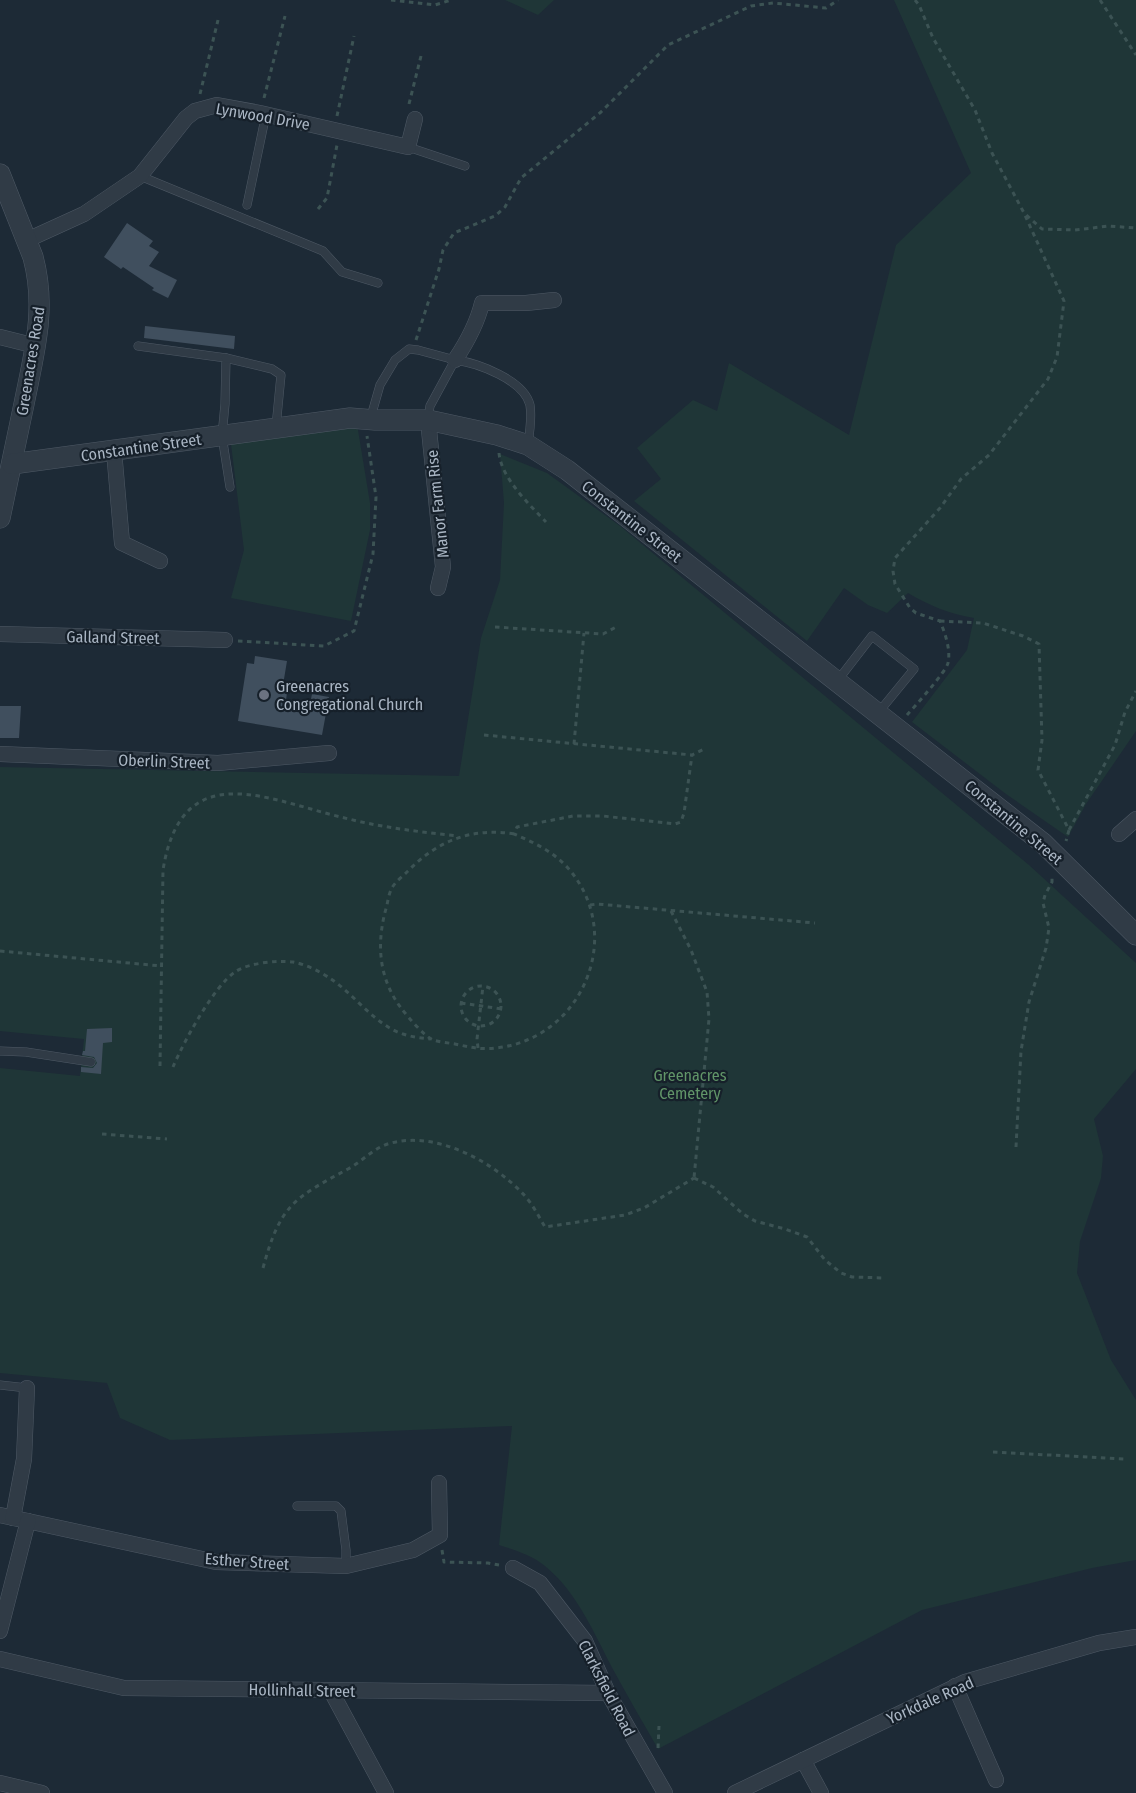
<svg xmlns="http://www.w3.org/2000/svg" width="1136" height="1793" viewBox="0 0 1136 1793" font-family="'Fira Sans Condensed',sans-serif">
	<style>
		.green { fill: #1f3637 }
		.building { fill: #404f5e }
		.lines { fill: none; stroke-linecap: round; stroke-linejoin: round }
		.service-casing { stroke: #4e5965; stroke-width: 9 }
		.minor-casing { stroke: #4e5965; stroke-width: 16 }
		.tertiary-casing { stroke: #4e5965; stroke-width: 21 }
		.path { stroke: #3c5354; stroke-width: 3; stroke-dasharray: 4.5 4.5; stroke-linecap: butt }
		.service { stroke: #303b46; stroke-width: 8 }
		.minor { stroke: #303b46; stroke-width: 15 }
		.tertiary { stroke: #303b46; stroke-width: 20 }
		.worship-dot { fill: #6b7280; stroke: #16202a; stroke-width: 2 }
		.labels { text-anchor: middle; stroke-width: 4.5; stroke-linejoin: round; paint-order: stroke }
		.street-label { font-size: 16px; fill: #aab6c4; stroke: #16202a }
		.poi-label { font-size: 16px; fill: #aab6c4; stroke: #16202a; text-anchor: start }
		.park-label { font-size: 16px; fill: #619568; stroke: #16202a }
	</style>
	<rect width="100%" height="100%" fill="#1d2a36"/>
	<g class="green">
		<path d="M505,0H554L538,15Z"/>
		<path d="M894,0H1136V731L1086,804L1068,837L1006,794L912,722L967,650L974,618C950,614 930,606 908,593L887,613L868,605L844,588L807,641L634,501L661,479L637,448L693,400L717,411L729,363L849,435L896,245L971,173Z"/>
		<path d="M357,424L370,503V530L351,621L231,598L244,550L231,444Z"/>
		<path d="M500,454L547,473L620,526L1029,865L1136,963V1069L1094,1119L1103,1156L1101,1178L1080,1241L1077,1273L1111,1360L1136,1400V1560L1092,1568L922,1610L658,1749C644,1724 629,1699 615,1673C595,1636 579,1594 545,1566C532,1555 514,1550 499,1545L512,1426L170,1440L120,1418L107,1383L0,1373V1068L80,1076L84,1039L0,1031V767L459,776L481,638L500,580L504,503Z"/>
	</g>
	<g class="building">
		<path d="M127,223L153,241L149,246L159,252L149,266L177,280L168,298L152,290L154,288L123,267L121,269L104,257Z"/>
		<path d="M145,326L235,336L234,349L144,338Z"/>
		<path d="M255,656L287,661L283,685L288,686L286,700L310,704L312,694L329,697L322,735L238,721L247,663L254,664Z"/>
		<path d="M0,706H21L19,738H0Z"/>
		<path d="M112,1028V1042L103,1043L101,1074L81,1072V1067L93,1068L97,1063L94,1057L82,1055L83,1051H85L87,1029Z"/>
	</g>
	<g class="lines">
		<defs>
			<g id="service">
				<path d="M408,147L465,166"/>
				<path d="M140,176L323,251L342,272L378,283"/>
				<path d="M247,205L266,114"/>
				<path d="M138,346L226,358L225,404L222,436L230,487"/>
				<path d="M226,358L272,369L281,375L276,427"/>
				<path d="M372,413L380,385L395,360L409,349L418,350L455,360"/>
				<path d="M428,418L430,406L455,360C478,363 524,380 530,405C532,418 530,431 528,444"/>
				<path d="M838,680L872,636L914,669L878,713"/>
				<path d="M0,1051L26,1052L91,1062"/>
				<path d="M0,1385L27,1388"/>
				<path d="M297,1506H336L341,1511L346,1550V1566"/>
			</g>
			<g id="minor">
				<path d="M27,240L84,214L140,176L186,118L195,111L217,105L260,113L408,147L415,119"/>
				<path d="M0,337L36,346"/>
				<path d="M455,360C467,342 477,324 482,303H526L554,300"/>
				<path d="M428,420L443,567L438,588"/>
				<path d="M114,451L122,543L160,561"/>
				<path d="M0,634L225,640"/>
				<path d="M0,754L218,763L329,753"/>
				<path d="M1119,834L1136,819"/>
				<path d="M0,1515L216,1562L346,1566L413,1550L440,1535L439,1483"/>
				<path d="M13,1518L24,1459L27,1388"/>
				<path d="M513,1568L540,1583L585,1641L608,1693L665,1793"/>
				<path d="M0,1631L28,1521"/>
				<path d="M0,1659L124,1688L608,1693"/>
				<path d="M955,1686L996,1780"/>
				<path d="M331,1691L386,1793"/>
				<path d="M803,1760L821,1793"/>
				<path d="M0,1783L42,1793"/>
				<path d="M735,1793L965,1682L1099,1643L1136,1637"/>
			</g>
			<g id="tertiary">
				<path d="M0,174L33,257C47,309 34,353 24,404C16,442 8,480 0,518"/>
				<path d="M12,464L350,418L375,420H428L497,435L528,445L567,470L1043,843L1136,935"/>
			</g>
		</defs>
		<use href="#service" class="service-casing"/>
		<use href="#minor" class="minor-casing"/>
		<use href="#tertiary" class="tertiary-casing"/>
		<g class="path">
			<path d="M391,0L435,5L451,0"/>
			<path d="M915,0L919,5L933,38L975,110L992,153L1024,213L1042,229L1075,230L1109,226L1136,228"/>
			<path d="M1100,0L1136,55"/>
			<path d="M200,94L218,20"/>
			<path d="M264,98L285,16"/>
			<path d="M409,104L421,56"/>
			<path d="M337,116L354,36"/>
			<path d="M318,209L327,198L337,145"/>
			<path d="M416,340L439,269L443,250L454,233L495,216L505,207L521,178L601,112L668,45L751,6L773,3L826,8L838,0"/>
			<path d="M499,453C501,478 530,505 546,522"/>
			<path d="M940,621L983,623L1023,636L1039,644L1042,740L1038,770L1069,830L1066,841"/>
			<path d="M495,627L603,634L618,626"/>
			<path d="M238,641L324,646L354,631L373,554L376,497L367,436"/>
			<path d="M907,715C915,706 946,672 948,663C951,650 945,633 940,621L916,613L910,608L895,584L893,571L895,558L940,508L961,479L989,455L1048,379L1057,357L1064,301L1024,213"/>
			<path d="M484,735L692,755L704,749"/>
			<path d="M574,744L584,633"/>
			<path d="M1069,830L1115,745L1125,712L1136,691"/>
			<path d="M514,834C472,827 437,841 408,871C403,876 395,882 392,888C389,893 388,900 387,905C376,942 378,977 401,1008C408,1017 424,1036 433,1040C440,1042 449,1043 455,1044C469,1047 482,1050 496,1048C583,1039 627,933 567,867C552,851 533,842 514,834L517,827L573,816H603L675,824L681,822L684,813L692,755"/>
			<path d="M590,905L597,904L815,923"/>
			<path d="M671,911L691,950L707,992L709,1019L694,1178"/>
			<path d="M0,951L161,966"/>
			<circle cx="481" cy="1006" r="20"/>
			<path d="M461,1003L502,1009"/>
			<path d="M478,1048L477,1039L483,986"/>
			<path d="M160,1066L163,870C182,752 272,802 349,819C385,828 421,832 458,836"/>
			<path d="M173,1067C183,1043 214,986 235,972C247,963 278,960 293,962C305,964 321,972 331,979C355,995 375,1025 403,1034C412,1037 421,1038 430,1039"/>
			<path d="M102,1134L167,1139"/>
			<path d="M1016,1147L1021,1051L1029,1002L1046,948L1049,928L1043,903L1045,895L1052,882V877"/>
			<path d="M694,1178L713,1187L743,1214L755,1221L785,1229L807,1237L825,1260L841,1273L852,1277L885,1278"/>
			<path d="M263,1268C280,1205 294,1198 348,1169C363,1161 374,1147 391,1143C438,1131 494,1162 525,1196C533,1205 539,1217 545,1227L625,1215L644,1208L694,1178"/>
			<path d="M993,1452L1124,1459"/>
			<path d="M442,1550L444,1562L488,1563L499,1565"/>
			<path d="M658,1748L659,1726"/>
		</g>
		<use href="#service" class="service"/>
		<use href="#minor" class="minor"/>
		<use href="#tertiary" class="tertiary"/>
	</g>
	<circle class="worship-dot" cx="264" cy="695" r="6"/>
	<g class="labels">
		<g class="street-label">
			<text transform="translate(263 116) rotate(10)" y="6">Lynwood Drive</text>
			<text transform="translate(30 361) rotate(-81)" y="6">Greenacres Road</text>
			<text transform="translate(141 447) rotate(-8)" y="6">Constantine Street</text>
			<text transform="translate(437 504) rotate(-96)" y="6">Manor Farm Rise</text>
			<text transform="translate(632 521) rotate(38)" y="6">Constantine Street</text>
			<text transform="translate(113 637) rotate(1)" y="6">Galland Street</text>
			<text transform="translate(164 761) rotate(2)" y="6">Oberlin Street</text>
			<text transform="translate(1014 822) rotate(40)" y="6">Constantine Street</text>
			<text transform="translate(247 1561) rotate(4)" y="6">Esther Street</text>
			<text transform="translate(607 1688) rotate(63)" y="6">Clarksfield Road</text>
			<text transform="translate(302 1690) rotate(1)" y="6">Hollinhall Street</text>
			<text transform="translate(930 1700) rotate(-24)" y="6">Yorkdale Road</text>
		</g>
		<g class="poi-label">
			<text x="276" y="692">Greenacres<tspan x="276" dy="18">Congregational Church</tspan></text>
		</g>
		<g class="park-label">
			<text x="690" y="1081">Greenacres<tspan x="690" dy="18">Cemetery</tspan></text>
		</g>
	</g>
</svg>
